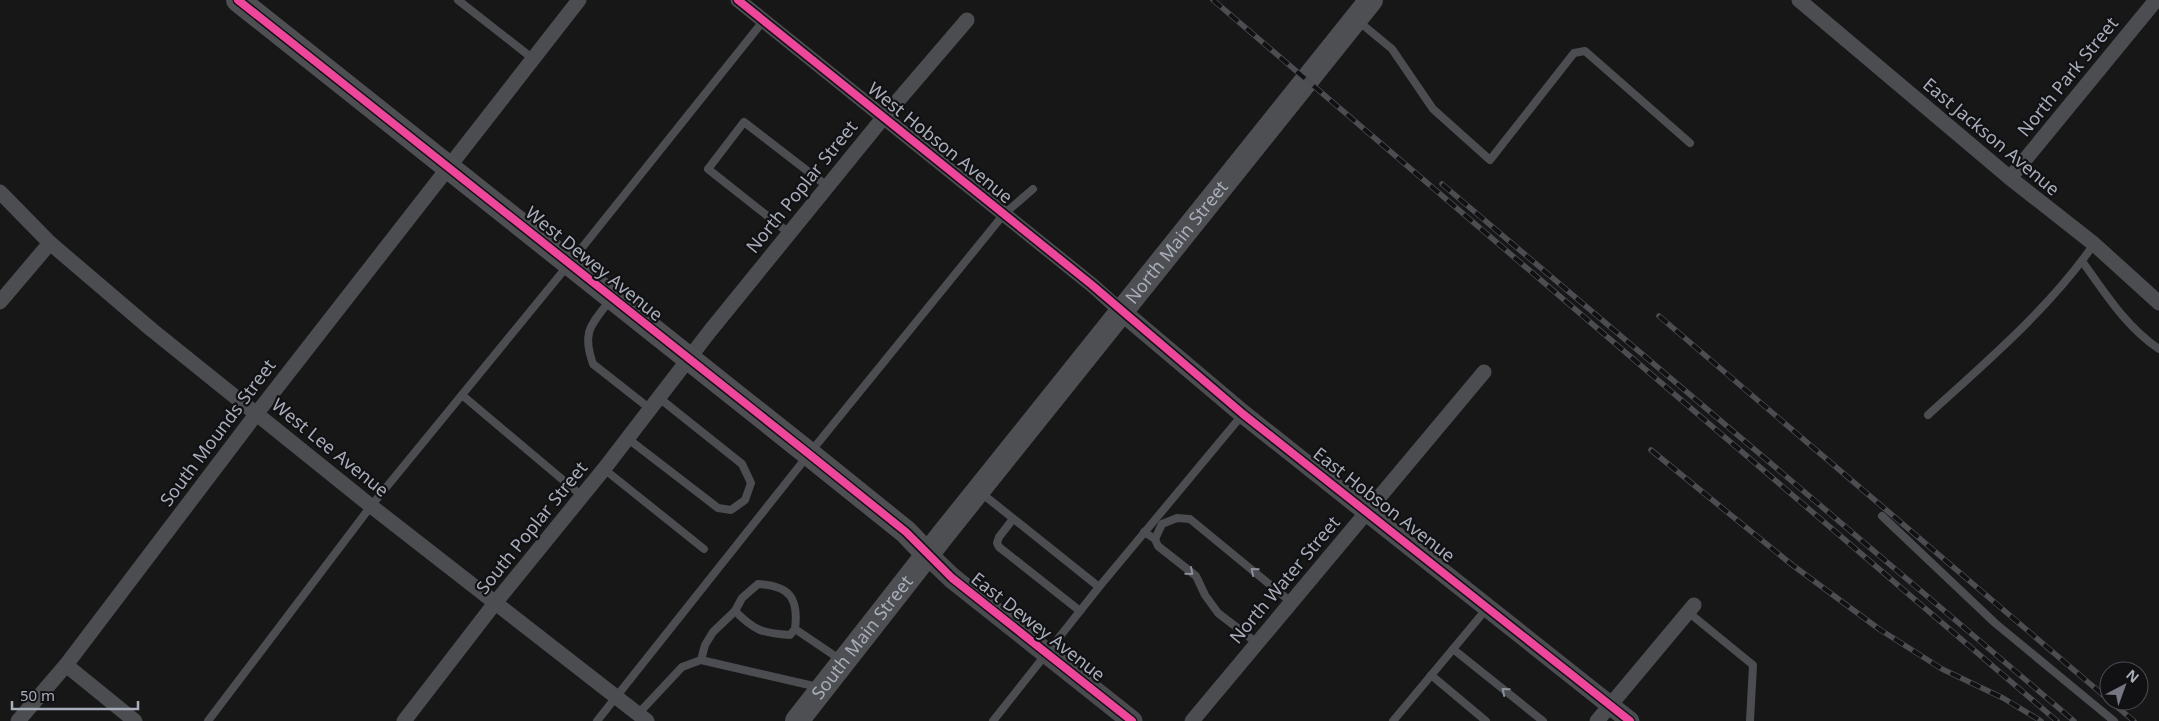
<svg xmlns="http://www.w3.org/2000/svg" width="2159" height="721" viewBox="0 0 2159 721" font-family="'Noto Sans',sans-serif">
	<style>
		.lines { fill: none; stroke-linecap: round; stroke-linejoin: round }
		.service { stroke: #4b4d51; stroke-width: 8 }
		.minor { stroke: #4b4d51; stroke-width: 15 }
		.tertiary { stroke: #4b4d51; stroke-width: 19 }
		.secondary { stroke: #4a4b4f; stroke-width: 21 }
		.primary { stroke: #4e4f52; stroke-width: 24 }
		.rail-casing { stroke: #4b4d50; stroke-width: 5.5 }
		.rail { stroke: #111114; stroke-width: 4; stroke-dasharray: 11; stroke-linecap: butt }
		.cycleway-casing { stroke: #111114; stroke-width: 11 }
		.cycleway { stroke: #ed469a; stroke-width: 8 }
		.oneway { stroke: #8c909a }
		.labels { text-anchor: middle; stroke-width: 4.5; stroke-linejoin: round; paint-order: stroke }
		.street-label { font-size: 18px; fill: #a8adba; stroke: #111114 }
	</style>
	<rect width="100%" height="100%" fill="#171718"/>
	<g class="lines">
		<g class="service">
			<path d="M458,0L532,58"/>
			<path d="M1357,20L1392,49L1433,109L1490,160L1574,53L1585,51L1690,143"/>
			<path d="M789,233L708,169L744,122L827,186"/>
			<path d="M2082,261C2105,293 2126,327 2159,349"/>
			<path d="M611,299C592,324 581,331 593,364L649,408"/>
			<path d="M462,395L582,496"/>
			<path d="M1928,415C1986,362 2049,309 2094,244"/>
			<path d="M627,438L718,508L731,510L745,500L751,483L742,464L658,397"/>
			<path d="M604,469L704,549"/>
			<path d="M980,492L1099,587"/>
			<path d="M1882,516L1995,623L2114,721"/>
			<path d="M1013,519L999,537L997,543L999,547L1080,611"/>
			<path d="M1144,532L1155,539L1158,546L1196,576L1205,595L1218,613L1257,643"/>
			<path d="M1155,539L1162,524L1177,518L1190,519L1291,602"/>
			<path d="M735,611C755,631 762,633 790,635L795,629"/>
			<path d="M1688,612L1753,665L1750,721"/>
			<path d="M1453,649L1543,721"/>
			<path d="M701,660L705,645L713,632L735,611L742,598L758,584C789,586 799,597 795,629L841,660"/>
			<path d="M1431,675L1486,721"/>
			<path d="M638,714L682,667L701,660L818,687"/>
			<path d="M208,721L371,506L569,264L764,20"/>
			<path d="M597,721L809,454L1004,214L1033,189"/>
			<path d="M993,721L1099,587L1243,414"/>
			<path d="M1393,721L1488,607"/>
		</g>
		<g class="minor">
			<path d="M738,0L1092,285L1121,311"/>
			<path d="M1799,0L2010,178L2094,244L2159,303"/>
			<path d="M2010,178L2156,0"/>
			<path d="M0,192L50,243L152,330L371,506L647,721"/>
			<path d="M0,302L50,243"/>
			<path d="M66,665L135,721"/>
			<path d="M18,721L66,665L257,413L579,0"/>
			<path d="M404,721L495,603L604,469L710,331L883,118L967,20"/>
			<path d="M1192,721L1484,372"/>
			<path d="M1597,721L1694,605"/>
		</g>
		<path class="tertiary" d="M1121,311L1243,414L1630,721"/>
		<path class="secondary" d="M927,554L952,578L1132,721"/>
		<g class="primary">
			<path d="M238,0L809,454L906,532L927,554"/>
			<path id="s1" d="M797,721L945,532L1371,0"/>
		</g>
		<defs>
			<g id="rail">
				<path d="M1213,0L2057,721"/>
				<path d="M1442,184L2074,721"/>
				<path d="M1659,316L2109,700"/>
				<path d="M1651,450L1791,564L1879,629L1942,669L2003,698L2041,721"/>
				<path d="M2110,701L2134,721"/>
			</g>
		</defs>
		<use href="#rail" class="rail-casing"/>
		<use href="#rail" class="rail"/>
		<defs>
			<g id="cycleway">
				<path d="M238,0L809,454L906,532L952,578L1132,721"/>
				<path d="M738,0L1092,285L1243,414L1630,721"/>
			</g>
		</defs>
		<use href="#cycleway" class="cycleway-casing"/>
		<use href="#cycleway" class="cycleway"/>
	</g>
	<defs><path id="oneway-chevron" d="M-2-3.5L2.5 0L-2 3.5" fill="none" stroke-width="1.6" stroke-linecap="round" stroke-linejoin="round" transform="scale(1.25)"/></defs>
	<g class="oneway">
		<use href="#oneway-chevron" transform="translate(1254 571) rotate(-140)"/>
		<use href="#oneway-chevron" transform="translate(1190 572) rotate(41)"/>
		<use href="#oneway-chevron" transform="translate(1505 691) rotate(-141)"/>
	</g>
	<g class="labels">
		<g class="street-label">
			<text transform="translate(2068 77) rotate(-51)" y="6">North Park Street</text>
			<text transform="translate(1991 137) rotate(40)" y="6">East Jackson Avenue</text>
			<text transform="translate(940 143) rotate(39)" y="6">West Hobson Avenue</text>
			<text transform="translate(802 187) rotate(-51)" y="6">North Poplar Street</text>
			<text dy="6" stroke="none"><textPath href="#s1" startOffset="611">North Main Street</textPath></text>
			<text transform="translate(594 264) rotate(39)" y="6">West Dewey Avenue</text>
			<text transform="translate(218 433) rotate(-53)" y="6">South Mounds Street</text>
			<text transform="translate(330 448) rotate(39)" y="6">West Lee Avenue</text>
			<text transform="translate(1384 505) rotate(38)" y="6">East Hobson Avenue</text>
			<text transform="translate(532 528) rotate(-51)" y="6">South Poplar Street</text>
			<text transform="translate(1285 580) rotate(-50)" y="6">North Water Street</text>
			<text transform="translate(1038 627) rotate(38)" y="6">East Dewey Avenue</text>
			<text dy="6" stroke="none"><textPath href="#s1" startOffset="106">South Main Street</textPath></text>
		</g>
	</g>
	<g transform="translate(2124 686) rotate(41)"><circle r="24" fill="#111114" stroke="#4d4f56"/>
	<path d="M0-4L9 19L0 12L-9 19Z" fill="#757881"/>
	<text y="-8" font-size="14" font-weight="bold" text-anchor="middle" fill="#a8adba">N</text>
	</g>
	<path d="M12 701v8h126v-8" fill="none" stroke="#a8adba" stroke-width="2.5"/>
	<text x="20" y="701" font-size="15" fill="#a8adba" stroke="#111114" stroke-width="4" paint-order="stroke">50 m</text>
</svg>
